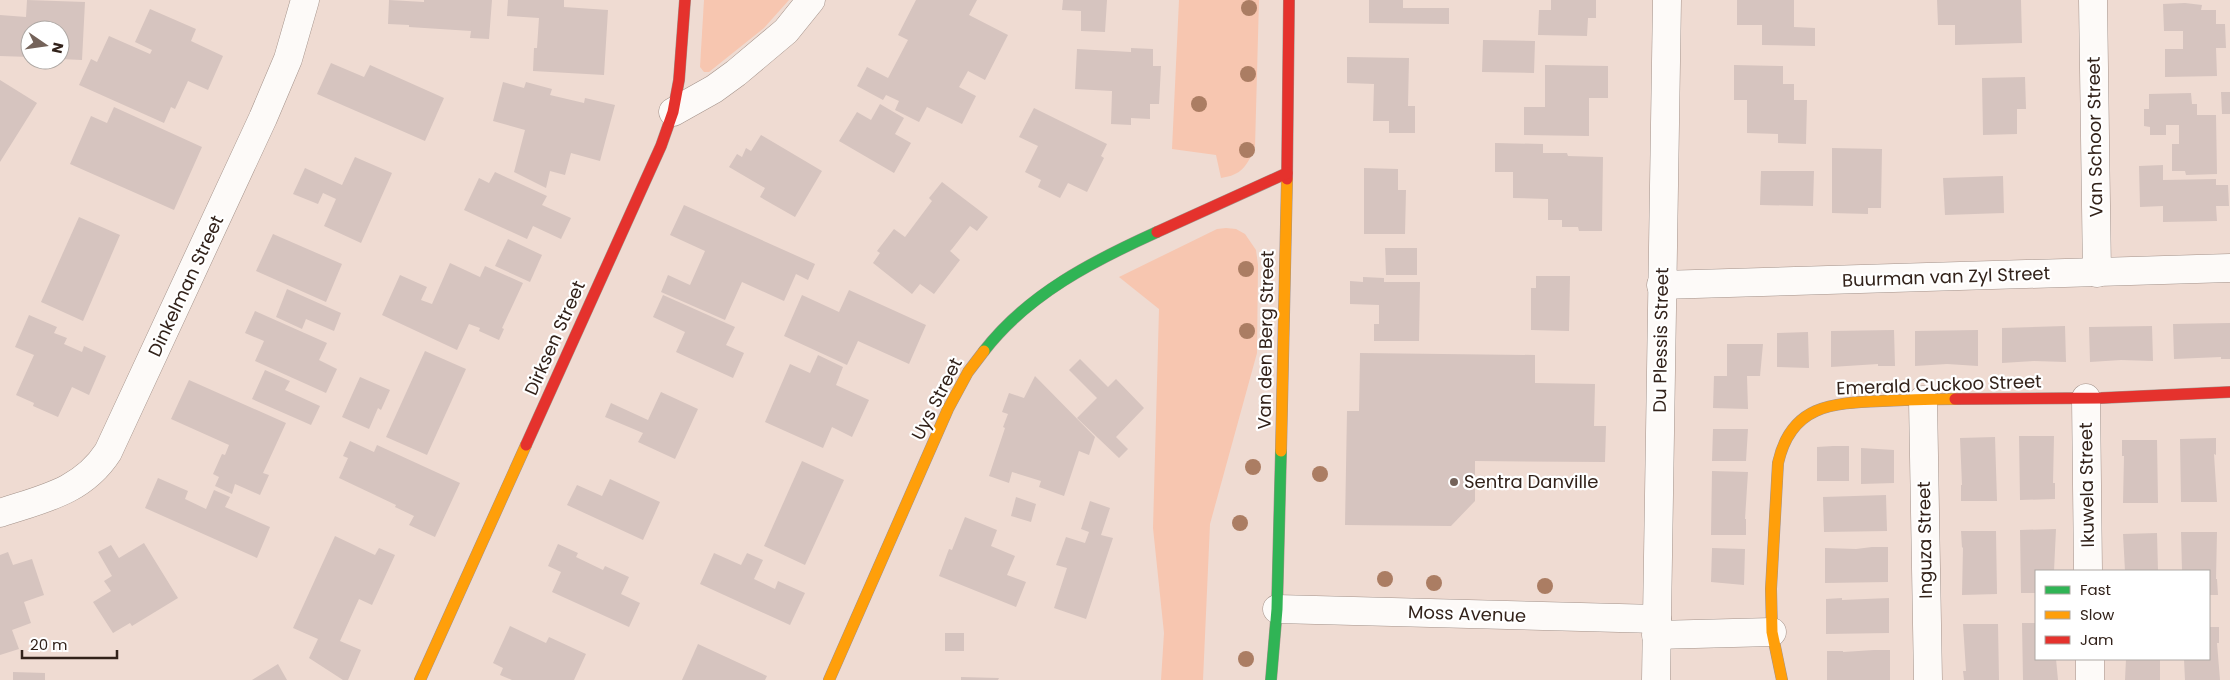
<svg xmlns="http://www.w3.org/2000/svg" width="2230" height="680" viewBox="0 0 2230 680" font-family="Poppins,sans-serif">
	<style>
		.green { fill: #f7c6b0 }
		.building { fill: #d6c4bf }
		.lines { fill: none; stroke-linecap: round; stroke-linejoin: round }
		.street-casing { stroke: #a3928a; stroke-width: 29 }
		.fast-casing { stroke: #a3928a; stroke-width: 12 }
		.slow-casing { stroke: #a3928a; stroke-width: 12 }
		.jam-casing { stroke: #a3928a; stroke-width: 12 }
		.street { stroke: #fdfaf8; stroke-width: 28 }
		.fast { stroke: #30b455; stroke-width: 11 }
		.slow { stroke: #ff9f0a; stroke-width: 11 }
		.jam { stroke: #e5322d; stroke-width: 11 }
		.tree { fill: #ab7d63 }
		.poi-dot { fill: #74635a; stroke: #fff; stroke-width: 2 }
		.labels { text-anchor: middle; stroke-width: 4.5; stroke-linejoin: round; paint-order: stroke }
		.street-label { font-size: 18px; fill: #32221a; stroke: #fff }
		.poi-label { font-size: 18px; fill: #32221a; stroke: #fff; text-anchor: start }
	</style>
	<rect width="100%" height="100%" fill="#efdbd2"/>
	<g class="green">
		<path d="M704,0H789L764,28L709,72H704L700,67Z"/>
		<path d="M1179,0H1259L1255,147C1247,166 1242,175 1221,178L1216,155L1172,149Z"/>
		<path d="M1226,228L1236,229L1245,234L1256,250L1258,265L1257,353L1210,524L1203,680H1161L1164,633L1153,528L1159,309L1119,277L1217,229Z"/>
	</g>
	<g class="building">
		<path d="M27,0L85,2L82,60L60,59V30H30V57L0,56V15L26,17Z"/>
		<path d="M389,0L424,2V0H492L489,39L470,38L471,31L409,27V25L388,24Z"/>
		<path d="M508,0H564V7L608,10L604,75L533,71L534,48H537L539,18L507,16Z"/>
		<path d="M916,0H977L969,15L1008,35L985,80L968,71L959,87L976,96L962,124L927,107L919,122L895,110L899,101L886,95L883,100L857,86L867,67L888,78L908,40L898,35Z"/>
		<path d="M1063,0H1107L1105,32L1081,31V11L1062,10Z"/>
		<path d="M1369,0H1403V8H1449V24L1369,23Z"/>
		<path d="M1551,0H1596V18H1588L1587,36L1538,35L1539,10H1551Z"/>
		<path d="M1737,0H1794V27L1815,28V46L1762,45V25H1737Z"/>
		<path d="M1937,0H2021L2022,43L1955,45V25H1938Z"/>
		<path d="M2185,3L2202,5L2201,10H2216V24H2225L2226,48H2216L2217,76L2165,77V49H2183V31H2164L2163,4Z"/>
		<path d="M150,9L196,29L191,41L223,56L208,90L188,81L175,109L171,107L164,123L79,85L91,59L97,62L109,36L150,54L152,50L135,42Z"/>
		<path d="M1483,40L1535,41L1534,73L1482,72Z"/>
		<path d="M1131,48L1153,49V66H1161L1159,104H1150V119L1131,118V125L1111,124L1112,91L1075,89L1077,49L1131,52Z"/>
		<path d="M1347,57L1409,58L1408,106H1415V133H1389V121H1373L1374,84L1347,83Z"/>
		<path d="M331,63L364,77L370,65L444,98L425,141L317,94Z"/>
		<path d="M1545,65L1608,66V98H1589V136L1524,135V107H1545Z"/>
		<path d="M1734,65L1783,66V84H1794V100H1807L1806,144L1778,143V134L1747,133V100H1734Z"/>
		<path d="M2025,77L2026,109H2017V134L1983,135L1982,78Z"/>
		<path d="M0,80L37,103L0,162Z"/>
		<path d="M503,82L524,88L526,82L552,89L550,95L584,103L585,98L615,105L600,161L571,153L565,175L550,171L546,188L514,172L525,130L493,121Z"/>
		<path d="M2221,92H2230V114H2222Z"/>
		<path d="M2191,93L2192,104H2197V115H2216L2217,174L2186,175L2185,171H2172V144H2179V125H2166V135H2150V127L2144,126V109H2149V94Z"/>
		<path d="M880,104L904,118L895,134L911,143L894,173L839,141L857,112L871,120Z"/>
		<path d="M114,107L202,147L174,210L70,164L91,116L107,123Z"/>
		<path d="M1034,108L1107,144L1101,156L1104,158L1087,192L1068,183L1060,198L1038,187L1041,180L1025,172L1038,146L1019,137Z"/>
		<path d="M761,135L822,171L795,217L760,197L765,188L729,167L737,154L742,157L746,148L751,151Z"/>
		<path d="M1495,143L1543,144V153H1567L1568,156L1603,157L1602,231H1579L1578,227H1562V220H1548V199L1513,198V172H1495Z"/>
		<path d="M1832,148L1882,149L1881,208H1868V214L1832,213Z"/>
		<path d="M355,157L392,173L361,243L324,226L336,199L323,193L318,204L293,194L305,168L342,185Z"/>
		<path d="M2163,165V180L2216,179V185H2228L2229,206H2216L2217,221L2163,222V206L2140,207L2139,166Z"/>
		<path d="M1364,168L1398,169V190H1406L1405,234H1364Z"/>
		<path d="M1761,171H1814L1813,206L1760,205Z"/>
		<path d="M495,172L547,196L542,205L571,218L561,239L533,226L527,239L464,210L479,178L489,183Z"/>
		<path d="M2003,176L2004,213L1945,215L1943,178Z"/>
		<path d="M942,182L988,217L977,231L970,226L952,249L950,251L960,260L934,294L920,284L912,294L873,263L880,253L877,251L894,229L905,237L932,201L929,198Z"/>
		<path d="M684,205L815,264L808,280L796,274L784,301L742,282L725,320L661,292L668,275L690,285L705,251L670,235Z"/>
		<path d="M79,217L120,235L83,321L41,302Z"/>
		<path d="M273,234L342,264L326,302L256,271Z"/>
		<path d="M508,239L542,255L530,282L495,266Z"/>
		<path d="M1385,248H1417V275H1386Z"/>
		<path d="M450,263L480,277L485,266L523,283L502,328L504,329L499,340L479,331L480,328L469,324L457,350L382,315L400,275L427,287L421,300L432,304Z"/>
		<path d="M1536,276H1570L1569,331L1531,330V288H1536Z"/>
		<path d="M1363,277L1384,278V282H1420L1419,341H1374V324H1379V305L1350,304V281L1363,282Z"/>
		<path d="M287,289L341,313L334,331L306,319L302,329L276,317Z"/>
		<path d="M849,290L926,325L909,364L858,341L847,365L784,336L802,295L839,312Z"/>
		<path d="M663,295L735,327L726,345L744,353L733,378L676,352L685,332L653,317Z"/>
		<path d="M255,311L327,343L319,360L337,369L326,393L255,361L264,341L245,333Z"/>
		<path d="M29,315L57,327L54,333L67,338L64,344L82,352L84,346L106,356L89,395L72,387L58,417L33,406L34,403L16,395L34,355L15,347Z"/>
		<path d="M2230,323V359H2221V357L2174,359L2173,324Z"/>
		<path d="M2065,326L2066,362L2034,361L2002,363V328Z"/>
		<path d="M2152,326L2153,361L2121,360L2090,362L2089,327Z"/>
		<path d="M1894,330L1895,366H1878V364L1831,367V331Z"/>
		<path d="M1978,330V366L1947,364L1915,366V331Z"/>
		<path d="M1808,332L1809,368L1777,367V333Z"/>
		<path d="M1727,344H1763L1760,376H1747L1748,409L1713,408L1714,376H1727Z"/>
		<path d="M425,351L466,369L427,455L386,437Z"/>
		<path d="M1360,353L1535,355V383L1595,384L1594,426H1606L1605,462L1475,461V501L1451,526L1345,525L1347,411H1359Z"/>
		<path d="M818,355L843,367L836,385L869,400L852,437L832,427L823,448L765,422L790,364L810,373Z"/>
		<path d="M1080,359L1108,387L1116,379L1144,408L1116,437L1128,449L1119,458L1077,418L1097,398L1069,370Z"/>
		<path d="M265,370L290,381L285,390L320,406L311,425L252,399Z"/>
		<path d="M1035,376L1095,437L1089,455L1079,451L1064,496L1039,487L1041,481L1012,472L1009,483L989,476L1005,428L1003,427L1008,414L1002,412L1009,393L1024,398Z"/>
		<path d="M360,377L390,390L381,410L378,408L369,429L342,417Z"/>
		<path d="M189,380L286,423L263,473L269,475L260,495L235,484L232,494L215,486L219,477L213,474L222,454L225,455L229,445L171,419Z"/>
		<path d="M661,392L698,409L675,459L638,442L643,433L605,417L611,403L648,420Z"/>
		<path d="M1713,429H1748L1746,461H1712Z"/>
		<path d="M2019,436H2054L2053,483H2055V499L2020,500Z"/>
		<path d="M1995,437L1997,501H1961V485H1962L1960,438Z"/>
		<path d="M2216,438V455L2214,454L2217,502H2181L2180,439Z"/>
		<path d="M2122,440H2157L2158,503H2123L2124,456H2122Z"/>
		<path d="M350,441L374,452L377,445L460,483L435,537L409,525L414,516L395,507L396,505L339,478L348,458L343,456Z"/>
		<path d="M1833,446H1849V481H1817V447Z"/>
		<path d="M1861,448L1894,450V483L1861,484Z"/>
		<path d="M802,461L844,480L805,565L764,546Z"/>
		<path d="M1712,471L1748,472L1745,519H1746V535H1711Z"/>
		<path d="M158,478L188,491L185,499L206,509L214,490L230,497L225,507L270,527L257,558L145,508Z"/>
		<path d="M610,479L660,502L643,540L567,505L577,485L602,496Z"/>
		<path d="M1886,495L1887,531L1824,532L1823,497Z"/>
		<path d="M1016,497L1036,504L1031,522L1011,516Z"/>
		<path d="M1090,501L1110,508L1101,535L1113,538L1086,619L1054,608L1067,568L1056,565L1066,537L1085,543L1089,532L1081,529Z"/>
		<path d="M965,517L997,530L991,546L1015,556L1007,575L1026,582L1016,607L939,576L949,549L952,550Z"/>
		<path d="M2056,529L2054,571H2036V593H2021L2020,530Z"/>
		<path d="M1961,531H1996L1997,594L1962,595L1963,547L1962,548Z"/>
		<path d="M2181,532H2217L2216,579H2217L2218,595H2209V571H2182Z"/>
		<path d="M2157,533L2158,571H2125L2123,534Z"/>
		<path d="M335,536L375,555L379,548L395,555L372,605L359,599L340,641L361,650L348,680H343L309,658L318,639L293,628Z"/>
		<path d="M144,543L178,598L132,626L130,623L113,633L93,602L111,591L104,581L112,576L98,552L111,545L119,558Z"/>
		<path d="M558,544L578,553L576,557L603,570L605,566L629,577L621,594L640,603L629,627L552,592L561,572L548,566Z"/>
		<path d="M1872,547H1888V582L1825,583V548L1856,549Z"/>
		<path d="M1712,548L1745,549L1744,585L1711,582Z"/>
		<path d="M8,552L13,565L32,559L44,595L24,602L31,623L12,630L19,649L0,655V555Z"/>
		<path d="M714,553L741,565L747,553L763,560L754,579L775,589L778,581L805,593L790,625L700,584Z"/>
		<path d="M1842,598V600L1889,598V633L1826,634V599Z"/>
		<path d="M2022,623H2036V659H2056L2058,680H2023Z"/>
		<path d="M1963,624H1998L1999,680H1964L1963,671H1966Z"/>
		<path d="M510,626L546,643L549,637L586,654L574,680H512L500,675L503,668L493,663Z"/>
		<path d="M2209,627H2219V643H2217L2220,680H2185L2184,659H2209Z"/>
		<rect x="945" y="633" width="19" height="18"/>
		<path d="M698,644L767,676L765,680H682Z"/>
		<path d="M1874,650H1890V680H1827V651H1843V652Z"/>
		<path d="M2126,659H2160V680H2125Z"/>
		<path d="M278,664L287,680H252Z"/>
		<path d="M13,672L45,673V680H13Z"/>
		<path d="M961,677L999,678L998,680H961Z"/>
	</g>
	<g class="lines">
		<defs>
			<g id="street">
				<path d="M2093,0L2097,273"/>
				<path d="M673,112L714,89L736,73L786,31L811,0"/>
				<path d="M1661,285L2230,268"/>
				<path d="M2086,398L2088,571"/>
				<path d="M1923,400L1928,680"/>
				<path d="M0,513C42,499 82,492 108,452L263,118L288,59L305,0"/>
				<path d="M1277,609L1657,619"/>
				<path d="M1656,635L1772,632"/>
				<path d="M2090,659V680"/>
				<path d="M1656,680L1667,0"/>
			</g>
			<g id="fast">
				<path d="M984,351C1028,294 1093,261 1157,232"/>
				<path d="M1271,680L1277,609L1281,451"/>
			</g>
			<g id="slow">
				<path d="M1281,451L1287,179"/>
				<path d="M420,680L526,445"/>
				<path d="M829,680L948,409L968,372L984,351"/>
				<path d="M1782,680L1772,632L1771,589L1778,463C1791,405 1831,403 1882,401C1906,400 1930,399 1955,399"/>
			</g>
			<g id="jam">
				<path d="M1287,179L1289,0"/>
				<path d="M1157,232L1287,173"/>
				<path d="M1955,399L2101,398L2230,392"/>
				<path d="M526,445L661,146L673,112L679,80L685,0"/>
			</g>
		</defs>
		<use href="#street" class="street-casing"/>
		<use href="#fast" class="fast-casing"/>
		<use href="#slow" class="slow-casing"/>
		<use href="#jam" class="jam-casing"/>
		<use href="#street" class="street"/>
		<use href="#fast" class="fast"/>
		<use href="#slow" class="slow"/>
		<use href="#jam" class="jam"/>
	</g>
	<g class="tree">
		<circle cx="1249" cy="8" r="8"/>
		<circle cx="1248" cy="74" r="8"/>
		<circle cx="1199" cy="104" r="8"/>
		<circle cx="1247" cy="150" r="8"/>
		<circle cx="1246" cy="269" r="8"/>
		<circle cx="1247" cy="331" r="8"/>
		<circle cx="1253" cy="467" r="8"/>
		<circle cx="1320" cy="474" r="8"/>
		<circle cx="1240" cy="523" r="8"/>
		<circle cx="1385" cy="579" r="8"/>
		<circle cx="1434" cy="583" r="8"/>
		<circle cx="1545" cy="586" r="8"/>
		<circle cx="1246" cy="659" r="8"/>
	</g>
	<circle class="poi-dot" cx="1454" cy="482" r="5"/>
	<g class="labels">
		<g class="street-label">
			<text transform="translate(2095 137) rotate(-91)" y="6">Van Schoor Street</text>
			<text transform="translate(1946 277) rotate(-2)" y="6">Buurman van Zyl Street</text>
			<text transform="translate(186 286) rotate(-65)" y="6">Dinkelman Street</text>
			<text transform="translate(555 338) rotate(-66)" y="6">Dirksen Street</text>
			<text transform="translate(1266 340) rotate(-89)" y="6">Van den Berg Street</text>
			<text transform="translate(1661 340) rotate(-89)" y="6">Du Plessis Street</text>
			<text transform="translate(1939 385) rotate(-2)" y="6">Emerald Cuckoo Street</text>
			<text transform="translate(937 399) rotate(-63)" y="6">Uys Street</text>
			<text transform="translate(2087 485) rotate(-91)" y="6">Ikuwela Street</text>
			<text transform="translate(1925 540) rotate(-91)" y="6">Inguza Street</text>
			<text transform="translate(1467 614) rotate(2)" y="6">Moss Avenue</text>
		</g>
		<g class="poi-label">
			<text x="1464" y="488">Sentra Danville</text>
		</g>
	</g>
	<rect x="2035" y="570" width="175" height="90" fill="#ffffff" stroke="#ada7a3"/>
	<rect x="2045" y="586" width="25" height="8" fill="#30b455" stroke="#ada7a3"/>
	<text x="2080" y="595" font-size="15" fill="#32221a">Fast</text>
	<rect x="2045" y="611" width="25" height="8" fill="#ff9f0a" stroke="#ada7a3"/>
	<text x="2080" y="620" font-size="15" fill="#32221a">Slow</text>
	<rect x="2045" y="636" width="25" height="8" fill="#e5322d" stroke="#ada7a3"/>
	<text x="2080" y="645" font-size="15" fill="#32221a">Jam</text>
	<g transform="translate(45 45) rotate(103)"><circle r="24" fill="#ffffff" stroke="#ada7a3"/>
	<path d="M0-4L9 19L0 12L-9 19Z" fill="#74635a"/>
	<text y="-8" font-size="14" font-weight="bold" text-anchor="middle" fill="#32221a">N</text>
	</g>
	<path d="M22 650v8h95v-8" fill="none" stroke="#32221a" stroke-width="2.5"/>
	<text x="30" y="650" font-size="15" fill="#32221a" stroke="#ffffff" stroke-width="4" paint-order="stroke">20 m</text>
</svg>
